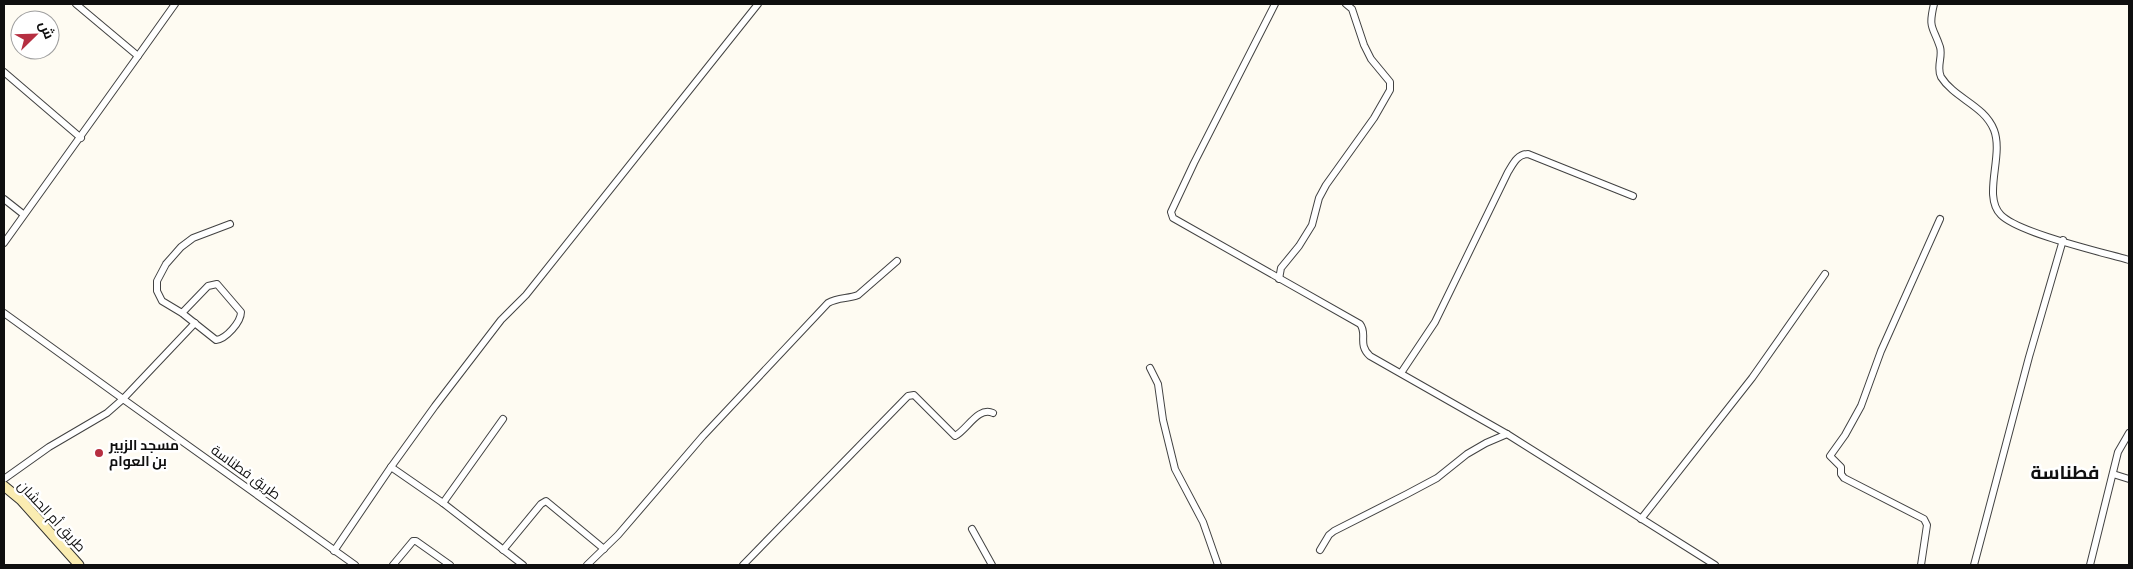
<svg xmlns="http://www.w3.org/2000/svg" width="2133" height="569" viewBox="0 0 2133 569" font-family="Literata,Cairo,serif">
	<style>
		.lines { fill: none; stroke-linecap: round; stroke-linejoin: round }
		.street-casing { stroke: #424242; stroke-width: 8 }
		.secondary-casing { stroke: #313131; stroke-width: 11 }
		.street { stroke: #fff; stroke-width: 6 }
		.secondary { stroke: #faecb1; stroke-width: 9 }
		.poi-dot { fill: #b62f41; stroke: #fff; stroke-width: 2 }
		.labels { text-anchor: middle; stroke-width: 5; stroke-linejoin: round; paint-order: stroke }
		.poi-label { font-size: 14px; font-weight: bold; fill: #0f0f0f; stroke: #fff; text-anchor: start }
		.street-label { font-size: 14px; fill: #0f0f0f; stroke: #fff }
		.district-label { font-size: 19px; font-weight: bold; fill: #0f0f0f; stroke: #fff }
	</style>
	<rect width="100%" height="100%" fill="#fefbf2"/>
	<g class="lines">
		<defs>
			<g id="street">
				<path d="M1275,4L1194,163L1171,212L1173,218L1360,324C1368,334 1357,344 1370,356L1507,434L1715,565"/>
				<path d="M1934,4C1928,29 1933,26 1940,47C1943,57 1936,67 1941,77C1955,99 1984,105 1994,130C2004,156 1982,196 2001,215C2019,233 2101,252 2129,260"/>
				<path d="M138,56L175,4"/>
				<path d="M4,72L81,138"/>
				<path d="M4,199L23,214"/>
				<path d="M4,243L138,56L76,4"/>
				<path d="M1279,279L1281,268L1299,246L1312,225L1319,198L1326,185L1374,118L1390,90V82L1371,59L1364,45L1352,9L1346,4"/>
				<path d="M4,313L123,399L195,323"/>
				<path d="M182,313L208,286L217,284L241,312C241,322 226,339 216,340L182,313L162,301L157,291V281L166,264L181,247L193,238L230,224"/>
				<path d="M1150,368L1158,384L1163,420L1175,469L1203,522L1218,565"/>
				<path d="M1401,373L1435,322L1508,172C1513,164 1517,154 1528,154L1633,196"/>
				<path d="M391,467L443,503L523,565"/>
				<path d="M2113,474L2129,479"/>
				<path d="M4,479L49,447L107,413L123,399L355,565"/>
				<path d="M443,503L503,419"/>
				<path d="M1641,519L1752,378L1825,274"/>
				<path d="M972,529L992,565"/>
				<path d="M503,550L541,504L546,501L604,549"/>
				<path d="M1320,550L1329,535L1334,531L1407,494L1437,478L1467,454L1486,443L1507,434"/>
				<path d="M334,551L391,467L435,406L501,320L526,295L758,4"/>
				<path d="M393,565L413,541H416L450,565"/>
				<path d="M587,565L618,535L703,436L828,303C838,297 848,299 858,295L897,261"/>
				<path d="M743,565L908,396L914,395L955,436C967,430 978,406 993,413"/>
				<path d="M1921,565L1927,525L1924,519L1844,478L1841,474V467L1830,456L1845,435L1861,406L1881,351L1940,219"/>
				<path d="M1974,565L2029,357L2063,240"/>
				<path d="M2090,565L2118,452L2129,433"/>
			</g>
			<path id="secondary" d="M4,486L21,500L79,565"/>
		</defs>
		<use href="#street" class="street-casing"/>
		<use href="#secondary" class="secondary-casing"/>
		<use href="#street" class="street"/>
		<use href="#secondary" class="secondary"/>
	</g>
	<circle class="poi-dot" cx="99" cy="453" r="5"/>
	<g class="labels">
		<g class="poi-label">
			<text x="109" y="450">مسجد الزبير<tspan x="109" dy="16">بن العوام</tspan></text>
		</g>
		<g class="street-label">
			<text transform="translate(246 472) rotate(36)" y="5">طريق فطناسة</text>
			<text transform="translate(52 516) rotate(47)" y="5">طريق أم الحشان</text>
		</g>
		<g class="district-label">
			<text x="2065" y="479">فطناسة</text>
		</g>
	</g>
	<rect width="2133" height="569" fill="none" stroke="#0f0f0f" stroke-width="10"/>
	<g transform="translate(35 35) rotate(67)"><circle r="24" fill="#ffffff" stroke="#9f9f9f"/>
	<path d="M0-4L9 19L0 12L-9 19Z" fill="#b62f41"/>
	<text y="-8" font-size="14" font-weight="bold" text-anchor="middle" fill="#0f0f0f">ش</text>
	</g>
</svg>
